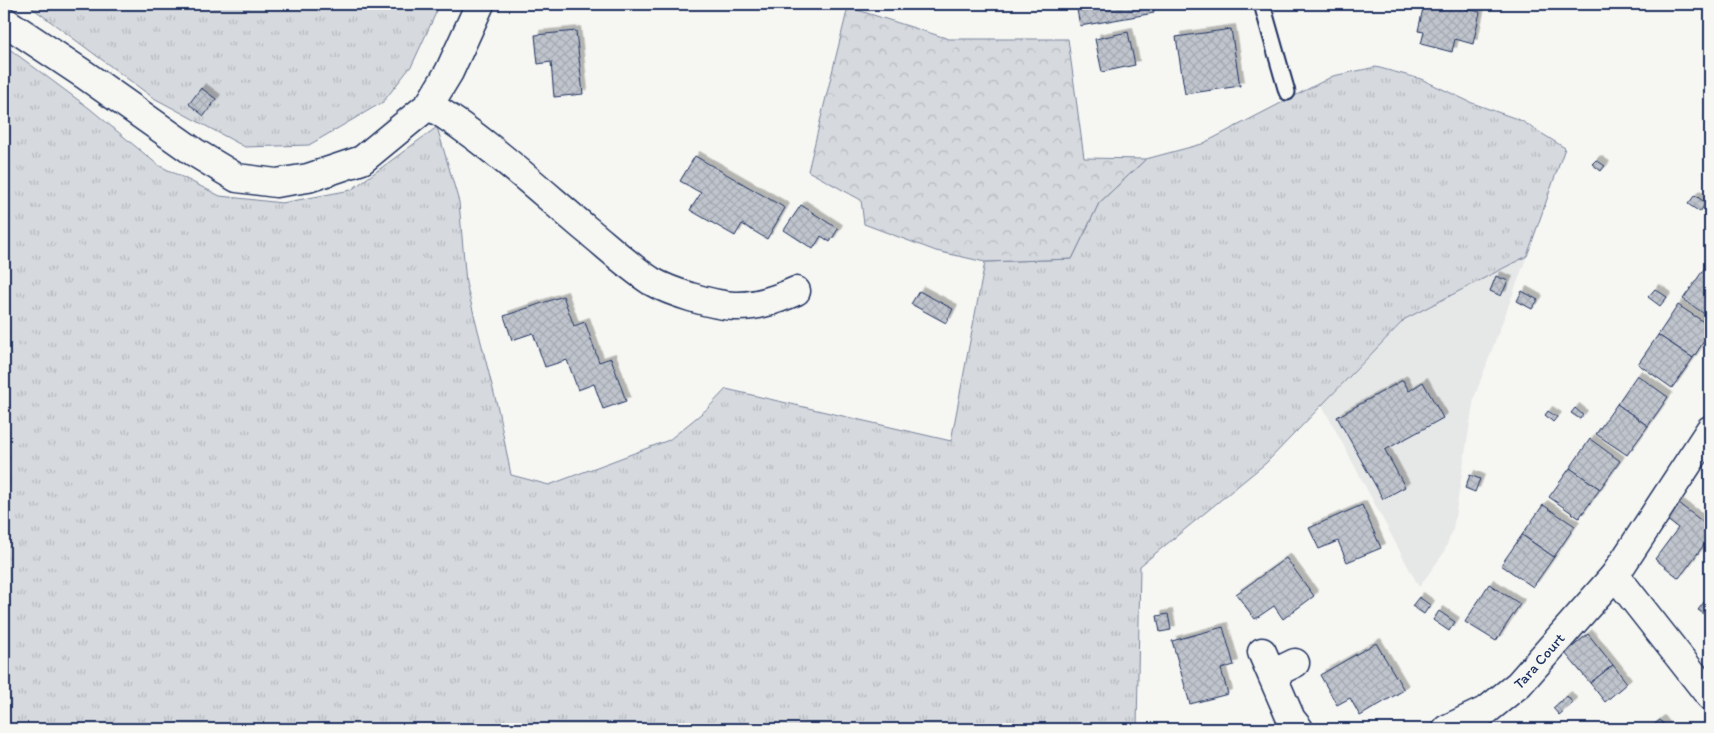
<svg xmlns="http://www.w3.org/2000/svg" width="1714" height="733" viewBox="0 0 1714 733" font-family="Itim,sans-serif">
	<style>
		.built { fill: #e6e7e7 }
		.grass { fill: url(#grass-tufts); stroke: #78849e }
		.forest { fill: url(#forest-crowns); stroke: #78849e }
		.building { fill: url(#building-cross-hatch); stroke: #1b2f5e; filter: url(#shadow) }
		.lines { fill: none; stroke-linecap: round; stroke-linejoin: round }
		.lane-casing { stroke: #1b2f5e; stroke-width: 19 }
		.street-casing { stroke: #1b2f5e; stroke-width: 31 }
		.secondary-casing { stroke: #1b2f5e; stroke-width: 31 }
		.lane { stroke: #f6f6f2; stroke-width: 15 }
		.street { stroke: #f6f6f2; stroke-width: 28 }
		.secondary { stroke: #f6f6f2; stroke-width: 28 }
		.labels { text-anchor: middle; stroke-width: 4; stroke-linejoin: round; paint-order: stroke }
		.street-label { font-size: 15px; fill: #1b2f5e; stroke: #f6f6f2 }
	</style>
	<defs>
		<pattern id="grass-tufts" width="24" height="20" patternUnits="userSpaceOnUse" patternTransform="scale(1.25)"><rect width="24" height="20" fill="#d6d9dd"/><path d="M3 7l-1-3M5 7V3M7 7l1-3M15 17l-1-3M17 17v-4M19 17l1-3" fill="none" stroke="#b7bbc0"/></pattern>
		<pattern id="forest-crowns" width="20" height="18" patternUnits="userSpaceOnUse" patternTransform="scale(1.25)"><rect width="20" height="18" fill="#d6d9dd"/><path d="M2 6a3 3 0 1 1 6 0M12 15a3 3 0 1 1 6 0" fill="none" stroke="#b7bbc0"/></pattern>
		<pattern id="building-cross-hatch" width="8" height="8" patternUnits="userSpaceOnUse" patternTransform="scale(1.25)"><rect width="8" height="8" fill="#c0c4cd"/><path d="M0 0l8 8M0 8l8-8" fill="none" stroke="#a4a9b2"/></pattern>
		<filter id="shadow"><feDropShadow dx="4.5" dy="-4.5" stdDeviation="0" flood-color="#0004"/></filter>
	</defs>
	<rect width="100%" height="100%" fill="#f6f6f2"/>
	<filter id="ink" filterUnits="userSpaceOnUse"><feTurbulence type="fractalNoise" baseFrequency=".02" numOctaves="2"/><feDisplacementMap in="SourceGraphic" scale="10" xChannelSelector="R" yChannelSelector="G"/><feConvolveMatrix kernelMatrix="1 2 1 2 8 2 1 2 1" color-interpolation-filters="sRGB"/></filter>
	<g filter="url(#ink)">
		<path class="built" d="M1527,256L1474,398L1453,529L1443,554L1419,587L1322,405L1405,319Z"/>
		<g class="grass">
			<path d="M27,4H440L412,65L383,102L309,145L245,147L152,97Z"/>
			<path d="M4,45L89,108L158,165L220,196L282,203L351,190L437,127L459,202L466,283L498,409L511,475L549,485L669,440L707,409L726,389L951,441L985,262L1072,259L1099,203L1146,159L1202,144L1333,76L1376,67L1421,79L1472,103L1520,120L1565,148L1527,256L1405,319L1266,463L1140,566L1137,729H4Z"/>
		</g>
		<path class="forest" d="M848,7L949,39H1068L1084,158L1146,159L1099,203L1072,259L985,262L936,251L864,224L861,200L808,171Z"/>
		<g class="building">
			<path d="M1076,4H1153L1154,13L1080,26Z"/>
			<path d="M1424,4H1468L1466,9L1480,12L1473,44L1455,39L1452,52L1421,44L1424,32L1418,31Z"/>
			<path d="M1231,29L1240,86L1185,94L1176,37Z"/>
			<path d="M576,31L583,94L554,97L551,62L538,64L535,35Z"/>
			<path d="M1128,32L1135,65L1102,72L1095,39Z"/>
			<path d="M201,88L216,99L204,116L189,104Z"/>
			<path d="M695,156L785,208L767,239L742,224L735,236L690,210L701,193L680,181Z"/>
			<path d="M1596,160L1605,166L1601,171L1592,164Z"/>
			<path d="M1695,195L1706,203L1700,212L1688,204Z"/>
			<path d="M801,205L838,229L830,242L821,236L813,249L784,230Z"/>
			<path d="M1710,260V273L1704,269Z"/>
			<path d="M1704,269L1710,273V318L1683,299Z"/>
			<path d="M1496,276L1508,281L1501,296L1490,291Z"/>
			<path d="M1655,289L1667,297L1660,306L1648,297Z"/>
			<path d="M919,291L953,309L946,323L911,304Z"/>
			<path d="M1522,291L1538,300L1532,309L1517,301Z"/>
			<path d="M563,296L574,326L585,322L599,362L611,358L626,401L603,409L594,384L578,390L567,360L545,367L533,333L512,340L504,316Z"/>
			<path d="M1678,305L1710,326V332L1693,358L1658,335Z"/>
			<path d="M1658,335L1693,358L1672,388L1638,364Z"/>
			<path d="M1637,375L1668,397L1648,426L1617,404Z"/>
			<path d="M1403,380L1409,391L1423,382L1443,418L1385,450L1405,487L1383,499L1337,417Z"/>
			<path d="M1617,404L1648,426L1627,455L1596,434Z"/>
			<path d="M1575,408L1583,415L1580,419L1571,413Z"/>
			<path d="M1548,411L1557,417L1553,422L1545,415Z"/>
			<path d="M1590,439L1620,461L1600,489L1570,468Z"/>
			<path d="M1570,468L1600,489L1579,518L1549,497Z"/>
			<path d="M1470,475L1480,479L1475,492L1465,488Z"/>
			<path d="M1679,504L1710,527V537L1679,578L1655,559L1678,528L1667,520Z"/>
			<path d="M1362,505L1381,548L1347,562L1338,541L1319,549L1309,528Z"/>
			<path d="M1543,505L1575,526L1554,557L1522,535Z"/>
			<path d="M1522,535L1554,557L1533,587L1501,565Z"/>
			<path d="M1286,558L1314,596L1283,619L1274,606L1255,619L1236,594Z"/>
			<path d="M1489,584L1520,604L1496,641L1465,622Z"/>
			<path d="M1710,594V618L1698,610Z"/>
			<path d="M1419,597L1430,605L1424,614L1412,606Z"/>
			<path d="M1439,611L1455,622L1449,631L1433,620Z"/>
			<path d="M1168,614L1171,630L1160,632L1157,616Z"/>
			<path d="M1223,627L1234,665L1221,669L1228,694L1190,704L1172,641Z"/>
			<path d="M1588,634L1613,665L1590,683L1565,653Z"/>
			<path d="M1376,643L1404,690L1360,716L1350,698L1337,705L1320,675Z"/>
			<path d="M1613,665L1627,683L1605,702L1590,683Z"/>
			<path d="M1567,696L1573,703L1559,715L1553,708Z"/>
			<path d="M1660,720L1667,729H1649Z"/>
		</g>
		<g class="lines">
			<defs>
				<path id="lane" d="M1262,4L1287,92"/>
				<g id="street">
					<path d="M429,105C486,140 535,186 586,229C607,246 628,266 651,281C670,292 712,305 734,306C756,307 776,300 796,291"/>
					<path d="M1615,575L1710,696"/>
					<path d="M1262,652L1291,719L1299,729"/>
					<path d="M1272,674L1295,663"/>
					<path id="s1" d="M1447,729L1487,710L1519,684L1615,575L1710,430"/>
				</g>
				<path id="secondary" d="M4,21L85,75L194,152L237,178L276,183L308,178L362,160L429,105L449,72L480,4"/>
			</defs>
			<use href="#lane" class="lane-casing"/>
			<use href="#street" class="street-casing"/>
			<use href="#secondary" class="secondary-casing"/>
			<use href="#lane" class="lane"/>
			<use href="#street" class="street"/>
			<use href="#secondary" class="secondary"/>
		</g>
	</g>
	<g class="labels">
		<g class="street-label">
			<text dy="5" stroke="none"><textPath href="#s1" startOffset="116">Tara Court</textPath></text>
		</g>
	</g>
	<rect width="1714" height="733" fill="none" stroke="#f6f6f2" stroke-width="20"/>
	<rect x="10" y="10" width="1694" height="713" fill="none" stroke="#1b2f5e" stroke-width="2" filter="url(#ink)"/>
</svg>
